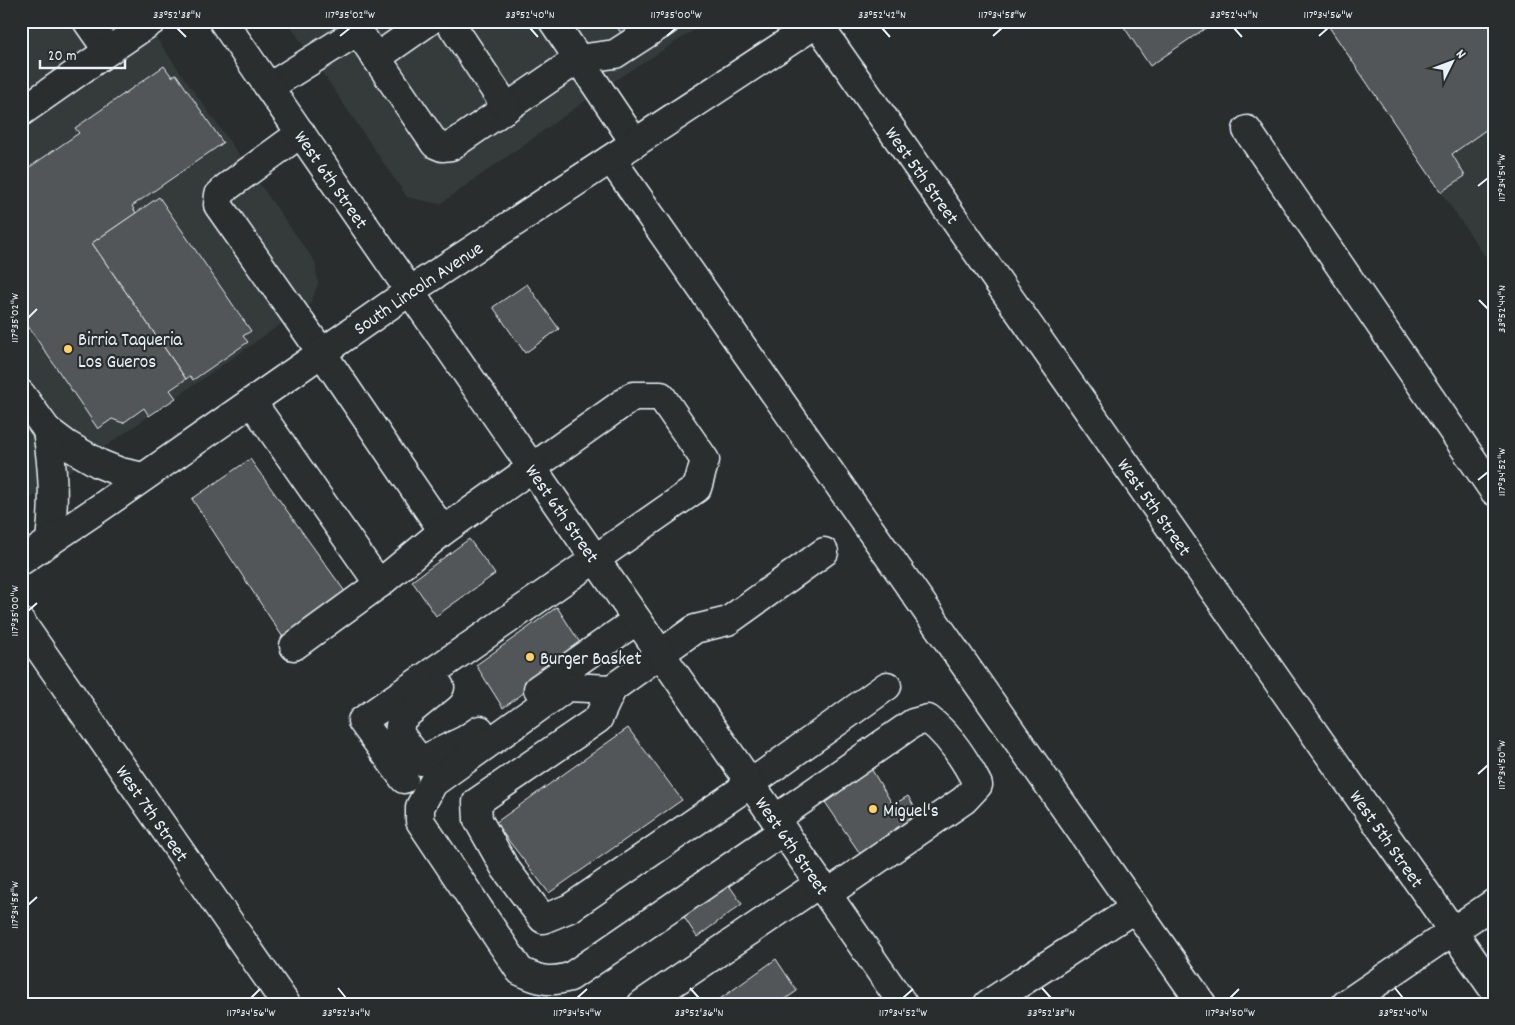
<svg xmlns="http://www.w3.org/2000/svg" width="1515" height="1025" viewBox="0 0 1515 1025" font-family="Dekko,sans-serif">
	<style>
		.built { fill: #363a3b }
		.building { fill: #535759; stroke: #e8f1f8 }
		.lines { fill: none; stroke-linecap: round; stroke-linejoin: round }
		.minor-casing { stroke: #e8f1f8; stroke-width: 31 }
		.major-casing { stroke: #e8f1f8; stroke-width: 31 }
		.minor { stroke: #2a2d2e; stroke-width: 28 }
		.major { stroke: #2a2d2e; stroke-width: 28 }
		.ticks { fill: none; stroke: #e8f1f8; stroke-width: 2 }
		.poi-dot { fill: #ffd166; stroke: #2a2d2e; stroke-width: 2 }
		.labels { text-anchor: middle; stroke-width: 4.5; stroke-linejoin: round; paint-order: stroke }
		.street-label { font-size: 19px; fill: #e8f1f8; stroke: #2a2d2e }
		.poi-label { font-size: 19px; fill: #e8f1f8; stroke: #2a2d2e; text-anchor: start }
		.neatline { fill: none; stroke: #e8f1f8; stroke-width: 2 }
		.ticks-label { font-size: 12px; text-anchor: middle; fill: #e8f1f8 }
	</style>
	<rect width="100%" height="100%" fill="#2a2d2e"/>
	<filter id="ink" filterUnits="userSpaceOnUse"><feTurbulence type="fractalNoise" baseFrequency=".02" numOctaves="2"/><feDisplacementMap in="SourceGraphic" scale="10" xChannelSelector="R" yChannelSelector="G"/><feConvolveMatrix kernelMatrix="1 2 1 2 8 2 1 2 1" color-interpolation-filters="sRGB"/></filter>
	<g filter="url(#ink)">
		<g class="built">
			<path d="M21,21H144L315,262L318,284L310,304L21,505Z"/>
			<path d="M287,21H708L599,91L440,204L407,197Z"/>
			<path d="M1325,21H1494V269L1441,192Z"/>
		</g>
		<g class="building">
			<path d="M613,21H638L621,33Z"/>
			<path d="M1120,21H1216L1150,66Z"/>
			<path d="M1325,21H1494V124L1452,154L1465,176L1441,192Z"/>
			<path d="M164,66L172,77L176,74L223,143L132,206L136,213L92,243L186,379L170,390L176,398L149,416L144,408L123,423L112,419L98,429L21,316V173L79,133L75,128Z"/>
			<path d="M159,197L251,331L243,336L248,342L193,380L190,376L186,379L92,243Z"/>
			<path d="M527,284L559,329L525,353L493,307Z"/>
			<path d="M250,459L346,593L284,639L192,499Z"/>
			<path d="M469,539L495,574L436,616L412,581Z"/>
			<path d="M557,607L584,649L503,708L476,665Z"/>
			<path d="M628,728L682,800L549,893L495,823Z"/>
			<path d="M870,767L893,805L908,796L918,813L861,855L823,799Z"/>
			<path d="M726,881L742,904L697,937L682,914Z"/>
			<path d="M776,959L797,991L778,1004H713Z"/>
		</g>
		<g class="lines">
			<defs>
				<g id="minor">
					<path d="M87,21L108,51L152,21"/>
					<path d="M358,21V31L435,144L442,147L451,146L578,59L615,54L666,21"/>
					<path d="M449,21L507,108"/>
					<path d="M553,21L635,143"/>
					<path id="s1" d="M817,23L1494,990"/>
					<path d="M376,58L429,21"/>
					<path d="M269,87L358,31"/>
					<path d="M21,112L108,51"/>
					<path d="M1247,130L1494,491"/>
					<path d="M301,133L227,187L219,195L218,205L322,353L443,531"/>
					<path d="M611,159L1202,1004"/>
					<path d="M21,394L47,430L67,445L100,464L120,472L143,477"/>
					<path d="M252,402L379,584"/>
					<path d="M47,430C53,470 55,501 50,541"/>
					<path d="M824,552L728,621L695,629L617,685L612,689L598,719L477,802L478,820L505,868L543,919L570,908L750,784L887,686"/>
					<path id="s2" d="M21,622L286,1004"/>
					<path d="M294,646L379,584L443,531L633,396H661L705,460L697,488L362,721L404,779"/>
					<path d="M440,687L401,719L399,733L420,761L465,740L480,730"/>
					<path d="M538,689L637,620"/>
					<path d="M612,689L567,687L433,783L420,807V821L520,971C539,980 549,983 570,977L783,831"/>
					<path d="M775,819L913,723L928,719C949,735 966,761 978,785L964,800L827,894"/>
					<path d="M642,1004L820,883"/>
					<path d="M988,1004L1135,908"/>
					<path d="M1346,1004L1494,903"/>
				</g>
				<g id="major">
					<path id="s3" d="M223,21L903,1004"/>
					<path id="s4" d="M21,561L101,507L410,291L820,21"/>
				</g>
			</defs>
			<use href="#minor" class="minor-casing"/>
			<use href="#major" class="major-casing"/>
			<use href="#minor" class="minor"/>
			<use href="#major" class="major"/>
		</g>
	</g>
	<path class="ticks" d="M177,28L186,37M530,28L538,37M882,28L890,37M1234,28L1242,37M340,36L350,28M667,36L676,28M993,36L1002,28M1319,36L1328,28M1478,186L1488,178M1479,300L1488,309M28,318L37,309M1478,480L1488,472M28,611L37,603M1478,774L1488,765M28,905L37,897M338,988L346,998M690,988L699,998M1042,988L1051,998M1395,988L1403,998M251,998L260,989M577,998L587,989M903,998L913,989M1230,998L1239,989"/>
	<g class="poi-dot">
		<circle cx="68" cy="349" r="5"/>
		<circle cx="530" cy="657" r="5"/>
		<circle cx="873" cy="809" r="5"/>
	</g>
	<g class="labels">
		<g class="street-label">
			<text dy="7" stroke="none"><textPath href="#s1" startOffset="185">West 5th Street</textPath></text>
			<text dy="7" stroke="none"><textPath href="#s3" startOffset="192">West 6th Street</textPath></text>
			<text dy="7" stroke="none"><textPath href="#s4" startOffset="482">South Lincoln Avenue</textPath></text>
			<text dy="7" stroke="none"><textPath href="#s1" startOffset="590">West 5th Street</textPath></text>
			<text dy="7" stroke="none"><textPath href="#s3" startOffset="598">West 6th Street</textPath></text>
			<text dy="7" stroke="none"><textPath href="#s2" startOffset="232">West 7th Street</textPath></text>
			<text dy="7" stroke="none"><textPath href="#s1" startOffset="995">West 5th Street</textPath></text>
			<text dy="7" stroke="none"><textPath href="#s3" startOffset="1002">West 6th Street</textPath></text>
		</g>
		<g class="poi-label">
			<text x="78" y="345">Birria Taqueria<tspan x="78" dy="22">Los Gueros</tspan></text>
			<text x="540" y="664">Burger Basket</text>
			<text x="883" y="816">Miguel's</text>
		</g>
	</g>
	<rect width="1515" height="1025" fill="none" stroke="#2a2d2e" stroke-width="55"/>
	<g transform="translate(1452 62) rotate(48)" stroke="#2a2d2e" stroke-width="4" paint-order="stroke">
	<path d="M0-4L9 19L0 12L-9 19Z" fill="#e8f1f8"/>
	<text y="-8" font-size="14" font-weight="bold" text-anchor="middle" fill="#e8f1f8">N</text>
	</g>
	<path d="M40 60v8h85v-8" fill="none" stroke="#e8f1f8" stroke-width="2.5"/>
	<text x="48" y="60" font-size="15" fill="#e8f1f8" stroke="#2a2d2e" stroke-width="4" paint-order="stroke">20 m</text>
	<rect x="28" y="28" width="1460" height="970" class="neatline"/>
	<g class="ticks-label">
		<text x="177" y="18">33°52'38"N</text>
		<text x="350" y="18">117°35'02"W</text>
		<text x="530" y="18">33°52'40"N</text>
		<text x="676" y="18">117°35'00"W</text>
		<text x="882" y="18">33°52'42"N</text>
		<text x="1002" y="18">117°34'58"W</text>
		<text x="1234" y="18">33°52'44"N</text>
		<text x="1328" y="18">117°34'56"W</text>
		<text transform="translate(1501 178) rotate(-90)" y="4">117°34'54"W</text>
		<text transform="translate(1501 309) rotate(-90)" y="4">33°52'44"N</text>
		<text transform="translate(14 318) rotate(-90)" y="4">117°35'02"W</text>
		<text transform="translate(1501 472) rotate(-90)" y="4">117°34'52"W</text>
		<text transform="translate(14 611) rotate(-90)" y="4">117°35'00"W</text>
		<text transform="translate(1501 765) rotate(-90)" y="4">117°34'50"W</text>
		<text transform="translate(14 905) rotate(-90)" y="4">117°34'58"W</text>
		<text x="251" y="1016">117°34'56"W</text>
		<text x="346" y="1016">33°52'34"N</text>
		<text x="577" y="1016">117°34'54"W</text>
		<text x="699" y="1016">33°52'36"N</text>
		<text x="903" y="1016">117°34'52"W</text>
		<text x="1051" y="1016">33°52'38"N</text>
		<text x="1230" y="1016">117°34'50"W</text>
		<text x="1403" y="1016">33°52'40"N</text>
	</g>
</svg>
